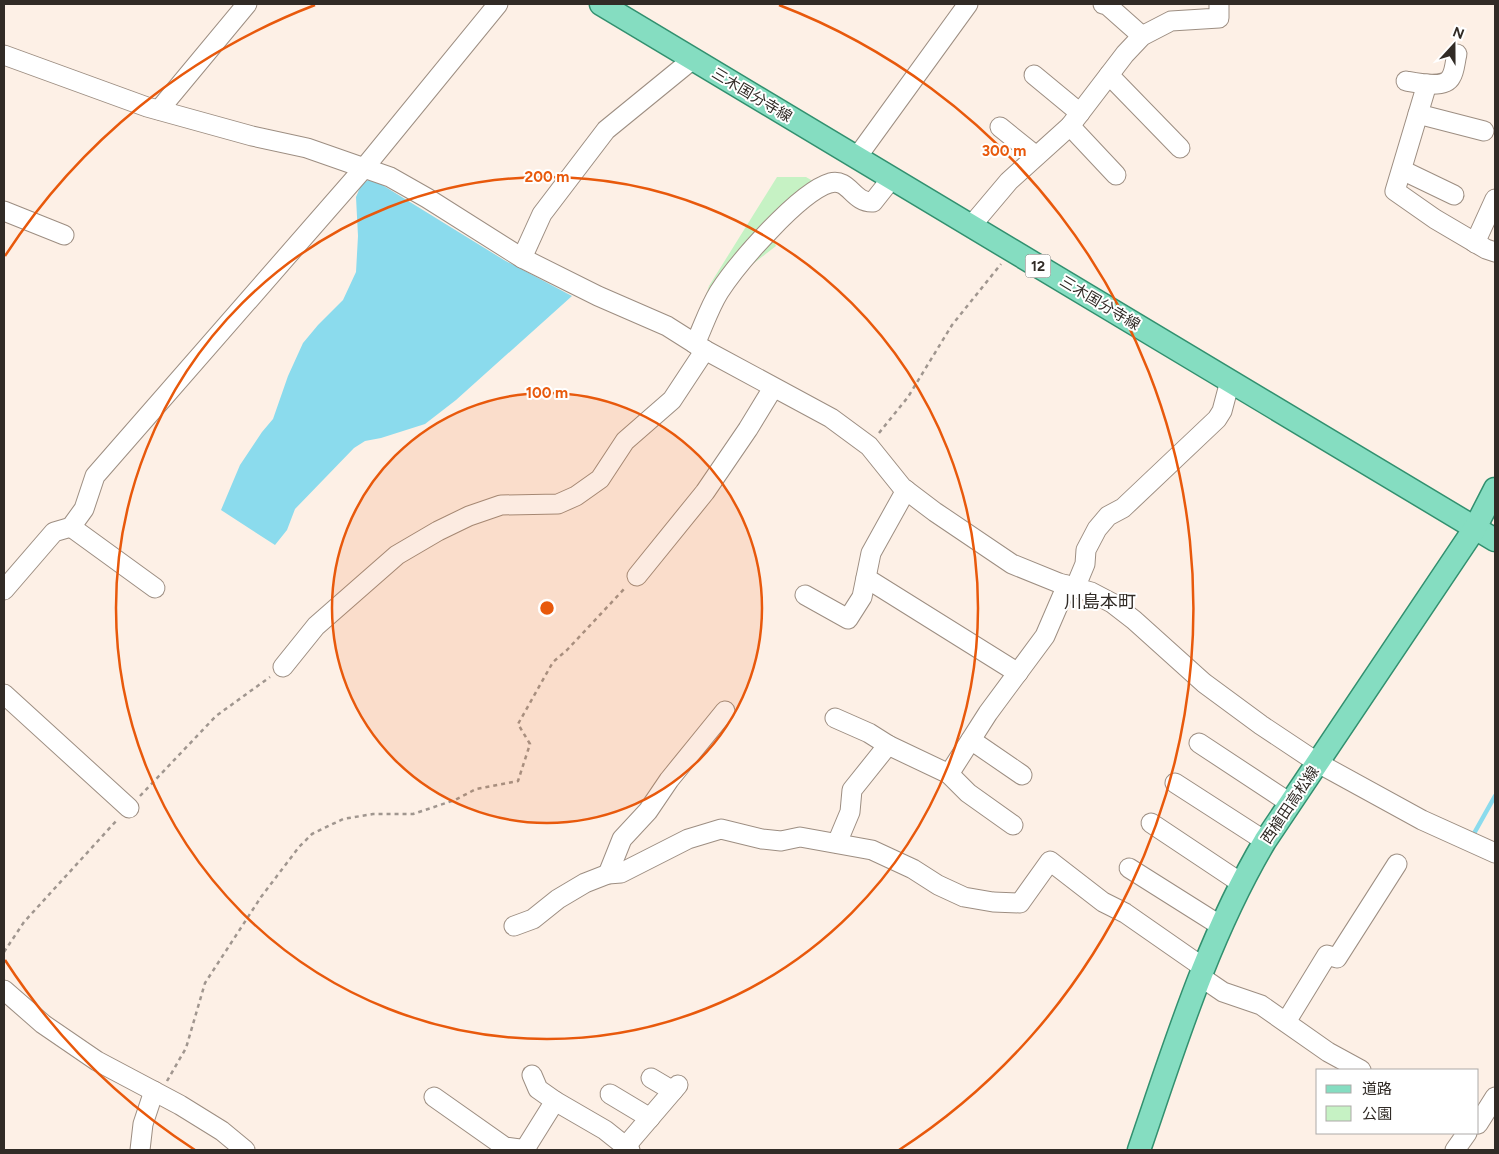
<svg xmlns="http://www.w3.org/2000/svg" width="1499" height="1154" viewBox="0 0 1499 1154" font-family="Figtree,'Noto Sans JP',sans-serif">
	<style>
		.green { fill: #c6f2c4 }
		.water { fill: #8bdbed }
		.lines { fill: none; stroke-linecap: round; stroke-linejoin: round }
		.stream { stroke: #8bdbed; stroke-width: 4.5 }
		.minor-casing { stroke: #9d8e82; stroke-width: 21 }
		.major-casing { stroke: #32906f; stroke-width: 25 }
		.path { stroke: #a0968f; stroke-width: 2.5; stroke-dasharray: 4 4; stroke-linecap: butt }
		.minor { stroke: #fff; stroke-width: 19 }
		.major { stroke: #85ddc1; stroke-width: 22 }
		.ring { fill: none; stroke: #e8590c; stroke-width: 2.5 }
		.labels { text-anchor: middle; stroke-width: 4; stroke-linejoin: round; paint-order: stroke }
		.shield { fill: #fff; stroke: #6f6b67; stroke-width: 1 }
		.shield-label { font-size: 14px; font-weight: bold; fill: #312b26 }
		.street-label { font-size: 15px; fill: #312b26; stroke: #fff }
		.quarter-label { font-size: 18px; fill: #312b26; stroke: #fff }
		.centre { fill: #e8590c; stroke: #fff; stroke-width: 2.5 }
		.ring-label { font-size: 15px; text-anchor: middle; font-weight: bold; fill: #e8590c; stroke: #fff; stroke-width: 4; stroke-linejoin: round; paint-order: stroke }
	</style>
	<rect width="100%" height="100%" fill="#fdf0e6"/>
	<path class="green" d="M777,177H806L818,184L769,226L776,246L731,281L702,307L709,286Z"/>
	<path class="water" d="M371,178L504,260L572,296L456,400L425,424L381,438L365,441L354,448L295,509L287,530L275,545L221,510L240,465L262,432L273,419L288,376L303,343L318,325L343,300L356,272L358,236L356,197L361,185Z"/>
	<g class="lines">
		<path class="stream" d="M1472,837L1495,796"/>
		<defs>
			<g id="minor">
				<path d="M1103,4L1107,5L1142,36"/>
				<path d="M4,55L147,107L252,136L307,148L390,177L427,198L522,258L598,296L667,326L705,350L831,418L869,446L902,487L935,512L1012,564L1059,583L1091,592L1112,603L1134,620L1204,683L1261,725L1318,763L1422,820L1495,853"/>
				<path d="M1034,75L1080,113"/>
				<path d="M1109,75L1180,148"/>
				<path d="M1406,81C1417,83 1445,89 1451,77C1455,71 1455,61 1457,54"/>
				<path d="M1427,84L1395,191L1435,219L1486,249L1495,252"/>
				<path d="M159,110L247,4"/>
				<path d="M1418,114L1484,131"/>
				<path d="M1070,126L1116,175"/>
				<path d="M1000,127L1036,156"/>
				<path d="M857,157L968,4"/>
				<path d="M1402,170L1454,195"/>
				<path d="M4,211L64,235"/>
				<path d="M971,226L1009,181L1070,126L1125,54L1142,36L1171,21L1219,18V4"/>
				<path d="M1475,243L1495,199"/>
				<path d="M522,258L542,214L606,130L693,59"/>
				<path d="M695,344C703,327 709,308 719,292C737,264 799,192 830,183C850,178 852,203 873,202L892,178"/>
				<path d="M71,527L155,588"/>
				<path d="M637,576L705,492L748,429L773,388"/>
				<path d="M866,578L1018,673"/>
				<path d="M1075,588L1085,564L1086,550L1097,529L1108,516L1123,508L1217,419L1222,411L1230,381"/>
				<path d="M4,590L54,532L71,527L84,509L95,476L364,168L498,4"/>
				<path d="M805,595L848,619L862,597L871,553L906,490"/>
				<path d="M283,667L316,626L397,555L438,531L469,516L501,505L558,504L576,496L600,479L625,441L672,400L705,350"/>
				<path d="M4,694L129,808"/>
				<path d="M835,718L869,733L888,745L949,774L968,793L1013,825"/>
				<path d="M971,740L1022,775"/>
				<path d="M1199,743L1290,803"/>
				<path d="M949,774L988,713L1045,636L1067,585"/>
				<path d="M1175,783L1265,841"/>
				<path d="M1151,823L1241,883"/>
				<path d="M837,843L850,812L852,790L888,745"/>
				<path d="M1129,868L1221,926"/>
				<path d="M608,874L622,839L648,811L669,780L725,711"/>
				<path d="M514,926L533,919L558,899L585,883L608,874L621,873L688,839L721,829L762,839L781,841L800,837L872,850L913,869L938,885L964,897L993,902L1020,903L1050,861L1103,902L1125,913L1204,968"/>
				<path d="M1201,977L1223,992L1261,1005L1328,1052L1361,1070"/>
				<path d="M4,990L43,1024L97,1061L180,1105L222,1131L245,1150"/>
				<path d="M1286,1022L1327,955L1337,958L1397,864"/>
				<path d="M532,1075L538,1089L555,1101L605,1130L630,1150"/>
				<path d="M651,1078L673,1091"/>
				<path d="M610,1094L650,1118"/>
				<path d="M434,1097L505,1147L527,1150"/>
				<path d="M1478,1124L1495,1097"/>
				<path d="M625,1147L678,1085"/>
				<path d="M525,1149L555,1101"/>
				<path d="M140,1150L143,1124L154,1091"/>
				<path d="M1455,1150L1467,1133"/>
			</g>
			<g id="major">
				<path d="M601,4L1495,540"/>
				<path d="M1139,1150C1175,1045 1208,937 1265,841L1475,528L1495,489"/>
			</g>
		</defs>
		<use href="#minor" class="minor-casing"/>
		<use href="#major" class="major-casing"/>
		<g class="path">
			<path d="M879,433L908,397L952,325L1001,264"/>
			<path d="M140,796L216,716L270,677"/>
			<path d="M4,952L24,922L117,820"/>
			<path d="M167,1081L186,1048L205,983L261,897L299,847L312,834L343,819L373,814H413L455,800L476,789L518,781L530,744L518,724L553,662L567,650L625,588"/>
		</g>
		<use href="#minor" class="minor"/>
		<use href="#major" class="major"/>
	</g>
	<circle cx="547" cy="608" r="215" fill="#e8590c" fill-opacity=".12"/>
	<g class="ring">
		<circle cx="547" cy="608" r="215"/>
		<circle cx="547" cy="608" r="431"/>
		<path d="M195 1150A646 646 0 0 1 5 960M5 256A646 646 0 0 1 315 5M779 5A646 646 0 0 1 899 1150"/>
	</g>
	<g class="labels">
		<rect class="shield" x="1025.5" y="254.5" width="25" height="23" rx="4"/>
		<g class="shield-label">
			<text x="1038" y="271">12</text>
		</g>
		<g class="street-label">
			<text transform="translate(752 95) rotate(31)" y="5">三木国分寺線</text>
			<text transform="translate(1100 303) rotate(31)" y="5">三木国分寺線</text>
			<text transform="translate(1290 805) rotate(-56)" y="5">西植田高松線</text>
		</g>
		<g class="quarter-label">
			<text x="1100" y="608">川島本町</text>
		</g>
	</g>
	<circle cx="547" cy="608" r="8" class="centre"/>
	<g class="ring-label">
		<text x="1004" y="156">300 m</text>
		<text x="547" y="182">200 m</text>
		<text x="547" y="398">100 m</text>
	</g>
	<rect width="1499" height="1154" fill="none" stroke="#312b26" stroke-width="10"/>
	<rect x="1316" y="1069" width="162" height="65" fill="#ffffff" stroke="#adaaa8"/>
	<rect x="1326" y="1085" width="25" height="8" fill="#85ddc1" stroke="#adaaa8"/>
	<text x="1362" y="1094" font-size="15" fill="#312b26">道路</text>
	<rect x="1326" y="1106" width="25" height="15" fill="#c6f2c4" stroke="#adaaa8"/>
	<text x="1362" y="1119" font-size="15" fill="#312b26">公園</text>
	<g transform="translate(1454 45) rotate(21)" stroke="#ffffff" stroke-width="4" paint-order="stroke">
	<path d="M0-4L9 19L0 12L-9 19Z" fill="#312b26"/>
	<text y="-8" font-size="14" font-weight="bold" text-anchor="middle" fill="#312b26">N</text>
	</g>
</svg>
